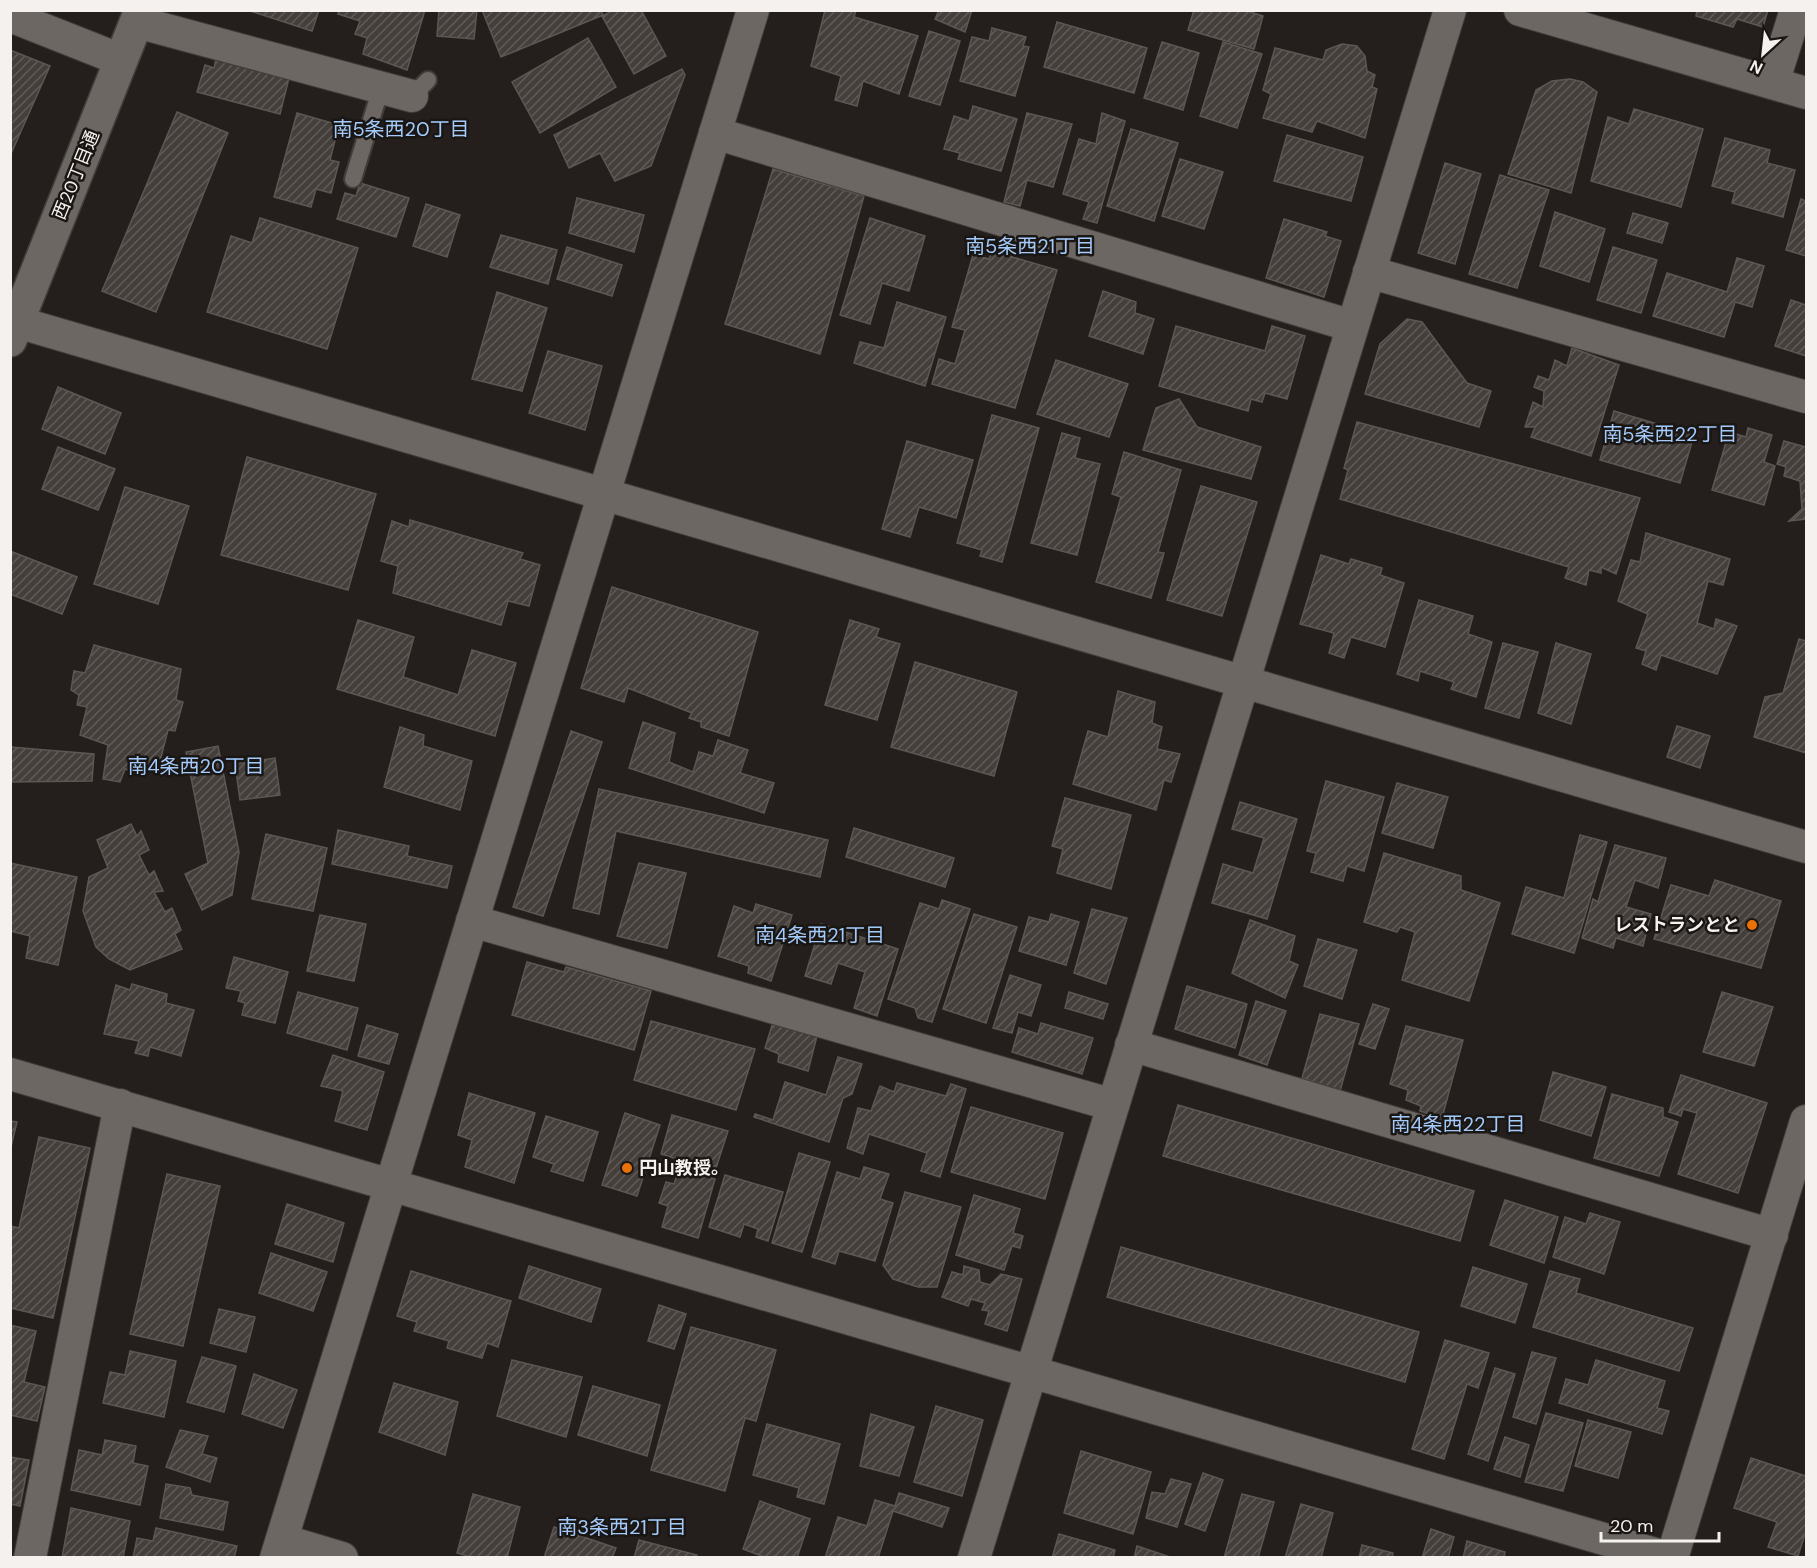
<svg xmlns="http://www.w3.org/2000/svg" width="1817" height="1568" viewBox="0 0 1817 1568" font-family="'DM Sans','Noto Sans JP',sans-serif">
	<style>
		.building { fill: url(#building-hatch); stroke: #5c5753; stroke-width: 1.5 }
		.lines { fill: none; stroke-linecap: round; stroke-linejoin: round }
		.lane-casing { stroke: #403c39; stroke-width: 20 }
		.street-casing { stroke: #403c39; stroke-width: 34 }
		.secondary-casing { stroke: #403c39; stroke-width: 36 }
		.lane { stroke: #6d6763; stroke-width: 16 }
		.street { stroke: #6d6763; stroke-width: 32 }
		.secondary { stroke: #6d6763; stroke-width: 33 }
		.food-dot { fill: #e8710a; stroke: #1a1613; stroke-width: 2 }
		.labels { text-anchor: middle; stroke-width: 5; stroke-linejoin: round; paint-order: stroke }
		.street-label { font-size: 18px; fill: #f4f1ee; stroke: #1a1613 }
		.poi-label { font-size: 18px; font-weight: bold; fill: #f4f1ee; stroke: #1a1613; text-anchor: end }
		.neighbourhood-label { font-size: 20px; fill: #a3cafa; stroke: #1a1613 }
	</style>
	<defs>
		<pattern id="building-hatch" width="6" height="6" patternUnits="userSpaceOnUse" patternTransform="scale(1.5)"><rect width="6" height="6" fill="#443f3b"/><path d="M-1 1l2-2M0 6l6-6M5 7l2-2" fill="none" stroke="#605b58"/></pattern>
	</defs>
	<rect width="100%" height="100%" fill="#241f1c"/>
	<g class="building">
		<path d="M247,10H319L312,31Z"/>
		<path d="M339,10H425L407,70L363,54L367,38L355,34L360,21L338,14Z"/>
		<path d="M439,10H477L474,39L437,36Z"/>
		<path d="M482,10H601L603,15L501,57Z"/>
		<path d="M614,10H641L666,56L634,74L602,16Z"/>
		<path d="M825,10H856L854,17L918,36L899,94L863,81L857,106L835,100L841,76L811,66Z"/>
		<path d="M939,10H972L965,32L935,19Z"/>
		<path d="M1194,10H1244L1263,16L1254,49L1188,30Z"/>
		<path d="M1697,10H1768L1763,27L1737,19L1733,27L1696,16Z"/>
		<path d="M1057,22L1147,48L1134,93L1044,67Z"/>
		<path d="M992,28L1026,37L1023,46L1029,47L1015,96L960,81L972,37L989,41Z"/>
		<path d="M929,31L960,41L940,105L909,96Z"/>
		<path d="M588,38L616,87L540,133L512,82Z"/>
		<path d="M1162,42L1199,53L1183,110L1144,98Z"/>
		<path d="M1223,42L1262,54L1237,128L1200,116Z"/>
		<path d="M1342,44L1357,46L1365,56L1367,71L1375,75L1372,87L1377,89L1365,138L1317,121L1312,132L1263,118L1271,94L1263,90L1275,48L1323,60L1326,50Z"/>
		<path d="M10,50L50,66L10,156Z"/>
		<path d="M216,59L289,78L280,114L197,92L205,65L214,68Z"/>
		<path d="M682,69L685,75L651,166L615,181L600,153L569,168L554,135Z"/>
		<path d="M1570,79L1583,82L1597,92L1571,193L1508,174L1536,90L1552,81Z"/>
		<path d="M973,106L1017,119L1001,171L958,159L960,153L944,149L954,116L969,121Z"/>
		<path d="M1634,109L1703,129L1681,207L1591,181L1608,117L1629,124Z"/>
		<path d="M177,112L228,133L156,312L102,291Z"/>
		<path d="M297,113L339,125L330,160L339,162L331,193L316,189L311,207L274,197Z"/>
		<path d="M1027,113L1072,124L1053,187L1027,180L1020,206L1004,202Z"/>
		<path d="M1102,113L1125,121L1097,223L1083,219L1089,202L1063,194L1079,139L1096,144Z"/>
		<path d="M1131,129L1178,143L1154,221L1107,206Z"/>
		<path d="M1287,135L1363,157L1351,201L1274,181Z"/>
		<path d="M1725,138L1770,150L1767,163L1795,170L1783,217L1732,203L1735,192L1712,186Z"/>
		<path d="M1180,159L1223,172L1204,229L1162,216Z"/>
		<path d="M1445,163L1481,174L1455,264L1418,253Z"/>
		<path d="M773,169L864,196L820,354L725,324Z"/>
		<path d="M1500,175L1549,190L1517,288L1469,274Z"/>
		<path d="M360,183L409,198L396,237L337,219L345,193L356,196Z"/>
		<path d="M577,198L644,215L634,252L569,233Z"/>
		<path d="M1801,199L1806,201V256L1786,250Z"/>
		<path d="M426,204L460,215L447,257L413,246Z"/>
		<path d="M1555,212L1605,229L1589,282L1540,266Z"/>
		<path d="M1633,213L1668,223L1662,243L1627,233Z"/>
		<path d="M260,218L358,248L327,349L207,312L231,236L252,243Z"/>
		<path d="M870,218L925,236L909,291L882,283L870,324L840,315Z"/>
		<path d="M1284,219L1327,232L1325,236L1341,241L1324,297L1266,278Z"/>
		<path d="M501,235L557,250L548,284L490,267Z"/>
		<path d="M567,247L622,265L612,296L557,279Z"/>
		<path d="M1613,247L1657,260L1641,313L1597,300Z"/>
		<path d="M992,251L1057,270L1015,408L932,384L939,359L955,364L965,330L952,327L973,255L989,259Z"/>
		<path d="M1737,258L1764,266L1752,307L1735,302L1724,337L1653,316L1667,273L1727,292Z"/>
		<path d="M1103,291L1136,302L1135,313L1154,319L1143,354L1089,336Z"/>
		<path d="M497,292L547,308L522,391L472,379Z"/>
		<path d="M1791,300L1806,305V356L1775,346Z"/>
		<path d="M897,302L946,317L925,386L854,363L860,342L884,348Z"/>
		<path d="M1407,319L1422,322L1467,383L1491,391L1479,427L1365,394L1380,344Z"/>
		<path d="M1176,326L1265,351L1272,326L1305,336L1287,399L1265,393L1262,402L1251,399L1248,411L1159,386Z"/>
		<path d="M1572,348L1619,365L1591,456L1531,437L1535,427H1525L1533,402L1543,407L1544,391L1534,387L1538,376L1549,380L1555,360L1567,366Z"/>
		<path d="M548,351L602,366L585,430L529,413Z"/>
		<path d="M1056,360L1128,384L1109,437L1037,414Z"/>
		<path d="M58,387L121,413L105,454L42,429Z"/>
		<path d="M1179,399L1197,427L1261,447L1251,479L1143,450L1156,408Z"/>
		<path d="M1614,411L1694,435L1680,483L1600,460Z"/>
		<path d="M992,415L1039,428L1002,562L980,556L982,550L957,543Z"/>
		<path d="M1357,422L1640,498L1616,574L1601,567V573L1589,570L1586,585L1565,578L1569,567L1340,499L1348,470L1344,468Z"/>
		<path d="M1748,428L1772,435L1764,462L1775,466L1764,505L1712,490L1729,432L1746,437Z"/>
		<path d="M1062,433L1080,438L1075,458L1100,464L1077,555L1031,543Z"/>
		<path d="M907,441L973,460L956,518L919,507L910,537L882,529Z"/>
		<path d="M1784,441L1806,447V519L1789,521L1802,509L1800,481L1784,476L1786,467L1777,464Z"/>
		<path d="M58,447L115,469L98,510L42,489Z"/>
		<path d="M1124,452L1181,470L1158,552L1164,553L1151,598L1096,582L1121,497L1112,494Z"/>
		<path d="M247,457L376,494L348,590L221,555Z"/>
		<path d="M1201,486L1257,502L1222,616L1167,600Z"/>
		<path d="M125,487L189,506L158,604L94,584Z"/>
		<path d="M410,520L523,553L520,559L540,565L529,606L508,601L501,625L393,593L398,566L381,561L392,521L409,527Z"/>
		<path d="M1646,533L1730,559L1723,585L1708,581L1697,623L1714,629L1716,619L1737,626L1717,674L1661,655L1656,670L1642,664L1646,651L1636,648L1648,614L1618,601L1631,560L1640,562Z"/>
		<path d="M10,551L77,577L62,614L10,594Z"/>
		<path d="M1321,555L1349,564L1351,559L1382,568L1380,575L1404,583L1385,647L1351,637L1344,658L1329,653L1334,633L1300,624Z"/>
		<path d="M612,587L758,632L729,736L701,727V722L689,718L692,713L628,688L624,702L581,688Z"/>
		<path d="M1419,600L1473,616L1468,634L1492,642L1476,697L1451,689L1454,682L1420,671L1418,681L1397,674Z"/>
		<path d="M358,620L414,637L403,677L458,695L472,650L516,663L495,736L337,689Z"/>
		<path d="M850,620L879,629L876,637L900,644L877,720L825,705Z"/>
		<path d="M1799,639L1806,641V753L1754,737L1765,697L1783,693Z"/>
		<path d="M1503,643L1538,652L1519,718L1485,708Z"/>
		<path d="M1556,643L1591,654L1571,724L1538,713Z"/>
		<path d="M94,645L181,669L176,700L183,702L175,731L168,730L160,761L142,775L125,769L120,782L103,779L108,745L80,735L87,707L77,705L79,695L71,690L74,671L85,673Z"/>
		<path d="M915,662L1017,692L994,776L891,747Z"/>
		<path d="M1118,691L1155,702L1152,723L1162,727L1157,749L1180,754L1171,782L1164,780L1156,810L1073,784L1088,731L1108,737Z"/>
		<path d="M643,722L675,733L669,762L693,772L699,752L713,756L718,740L748,750L740,773L774,783L764,813L629,768Z"/>
		<path d="M1677,726L1710,736L1700,768L1667,757Z"/>
		<path d="M400,727L424,735L423,746L472,761L460,810L384,787Z"/>
		<path d="M571,731L602,742L543,916L513,907Z"/>
		<path d="M218,746L239,852L232,895L202,910L185,874L208,863L186,752Z"/>
		<path d="M10,747L94,754L92,781L10,782Z"/>
		<path d="M275,758L280,795L240,800L235,764Z"/>
		<path d="M1326,781L1384,797L1364,871L1347,866L1343,881L1311,872L1316,853L1307,851Z"/>
		<path d="M1397,783L1448,797L1433,848L1382,833Z"/>
		<path d="M599,789L828,840L820,877L616,831L599,914L573,908Z"/>
		<path d="M1065,798L1131,815L1111,889L1057,873L1063,849L1052,846Z"/>
		<path d="M1240,802L1297,819L1267,919L1212,903L1223,864L1253,873L1264,838L1232,829Z"/>
		<path d="M131,824L137,836L141,831L149,850L139,855L149,875L154,871L163,891L154,892L165,912L172,908L181,930L175,934L182,949L130,970L109,959L96,947L83,911L89,877L108,868L97,840Z"/>
		<path d="M854,828L954,858L945,887L846,857Z"/>
		<path d="M338,830L409,846L407,856L452,866L447,888L332,864Z"/>
		<path d="M266,834L327,848L313,911L252,899Z"/>
		<path d="M1580,835L1607,842L1574,953L1512,934L1526,887L1564,898Z"/>
		<path d="M1615,845L1666,858L1658,888L1635,880L1626,907L1651,914L1643,946L1616,938L1613,948L1582,938L1593,899L1598,902Z"/>
		<path d="M1384,853L1461,876V890L1500,903L1469,1001L1402,980L1415,932L1400,927L1397,932L1364,922Z"/>
		<path d="M10,863L77,877L58,965L26,958L30,936L10,931Z"/>
		<path d="M639,863L686,873L667,948L617,936Z"/>
		<path d="M1715,880L1781,901L1761,968L1654,939L1671,885L1709,896Z"/>
		<path d="M942,900L970,909L932,1022L918,1018L915,1008L888,999L920,903L939,909Z"/>
		<path d="M756,904L792,915L771,981L748,973L749,966L718,956L734,906L753,913Z"/>
		<path d="M1092,909L1127,918L1106,984L1074,973Z"/>
		<path d="M974,914L1017,927L986,1023L943,1009Z"/>
		<path d="M1051,914L1079,922L1066,965L1019,951L1029,917L1049,922Z"/>
		<path d="M320,915L366,924L354,981L307,971Z"/>
		<path d="M1250,920L1295,936L1289,961L1298,965L1285,998L1232,973Z"/>
		<path d="M821,924L898,949L877,1016L854,1008L865,972L838,963L831,984L805,976Z"/>
		<path d="M1318,939L1357,950L1342,999L1304,986Z"/>
		<path d="M234,957L288,972L275,1023L242,1015L245,1003L238,1001L241,991L226,988Z"/>
		<path d="M527,962L564,972L566,967L651,991L634,1050L512,1015Z"/>
		<path d="M1010,975L1041,985L1031,1016L1018,1012L1012,1033L993,1028Z"/>
		<path d="M132,984L167,994L166,1003L194,1010L181,1056L150,1047L148,1056L135,1053L139,1041L104,1034L116,985L130,990Z"/>
		<path d="M1187,986L1247,1004L1235,1048L1175,1029Z"/>
		<path d="M298,992L358,1008L347,1050L287,1033Z"/>
		<path d="M1069,992L1108,1004L1103,1019L1065,1008Z"/>
		<path d="M1722,992L1773,1007L1754,1066L1703,1052Z"/>
		<path d="M1256,1001L1286,1011L1267,1065L1239,1055Z"/>
		<path d="M1373,1004L1389,1009L1375,1049L1359,1044Z"/>
		<path d="M1320,1014L1359,1024L1340,1091L1302,1078Z"/>
		<path d="M651,1021L755,1049L736,1110L634,1080Z"/>
		<path d="M773,1022L817,1036L808,1071L778,1062L779,1054L765,1048Z"/>
		<path d="M1041,1023L1093,1038L1082,1074L1012,1052L1019,1028L1038,1034Z"/>
		<path d="M367,1025L398,1034L389,1064L358,1056Z"/>
		<path d="M1406,1026L1463,1040L1442,1118L1420,1111L1421,1106L1406,1100L1408,1090L1390,1084Z"/>
		<path d="M333,1055L384,1072L367,1130L335,1121L343,1091L321,1086Z"/>
		<path d="M838,1057L862,1064L852,1094L843,1098L829,1142L754,1117L755,1114L773,1120L785,1082L826,1095Z"/>
		<path d="M1553,1072L1606,1087L1591,1136L1540,1120Z"/>
		<path d="M1681,1075L1767,1103L1738,1193L1678,1174L1697,1113L1683,1109L1681,1116L1669,1112Z"/>
		<path d="M897,1083L946,1096L951,1084L966,1089L940,1177L921,1171L927,1153L869,1134L863,1154L847,1148L858,1108L871,1111L880,1086L894,1092Z"/>
		<path d="M469,1093L535,1113L514,1183L465,1167L472,1140L458,1135Z"/>
		<path d="M1612,1094L1663,1108V1117L1678,1122L1659,1176L1594,1158Z"/>
		<path d="M1178,1105L1474,1191L1460,1241L1163,1156Z"/>
		<path d="M971,1107L1063,1133L1045,1199L951,1172Z"/>
		<path d="M625,1113L660,1125L637,1196L602,1185Z"/>
		<path d="M672,1115L728,1131L715,1171L661,1154Z"/>
		<path d="M546,1116L598,1132L583,1181L551,1171L554,1164L533,1157Z"/>
		<path d="M10,1121L17,1122L10,1151Z"/>
		<path d="M39,1137L90,1148L53,1318L10,1308V1226L19,1228Z"/>
		<path d="M799,1153L830,1162L802,1252L772,1243Z"/>
		<path d="M864,1167L889,1174L880,1199L893,1203L875,1261L839,1251L835,1264L812,1257L837,1172L860,1179Z"/>
		<path d="M679,1169L715,1179L698,1238L662,1227L668,1206L659,1203L666,1182L674,1184Z"/>
		<path d="M167,1174L220,1186L183,1346L130,1334Z"/>
		<path d="M725,1175L783,1192L768,1241L756,1237L758,1229L744,1224L740,1237L709,1227Z"/>
		<path d="M905,1192L961,1207L937,1287H918L893,1279L883,1265Z"/>
		<path d="M974,1195L1020,1209L1013,1233L1023,1236L1020,1248L1012,1246L1004,1270L956,1255Z"/>
		<path d="M1505,1200L1558,1217L1544,1263L1490,1245Z"/>
		<path d="M287,1204L344,1223L333,1262L275,1244Z"/>
		<path d="M1590,1213L1620,1222L1604,1274L1553,1257L1565,1217L1586,1224Z"/>
		<path d="M1121,1247L1419,1332L1405,1382L1107,1297Z"/>
		<path d="M271,1253L327,1272L313,1311L259,1293Z"/>
		<path d="M529,1266L601,1289L591,1322L519,1298Z"/>
		<path d="M964,1266L979,1270L980,1282L990,1285L1001,1274L1022,1279L1007,1331L985,1324L989,1311L982,1310L985,1303L971,1299L968,1306L942,1297L952,1272L963,1275Z"/>
		<path d="M1473,1267L1527,1284L1515,1323L1461,1306Z"/>
		<path d="M411,1271L511,1301L498,1347L487,1343L482,1358L447,1348L449,1341L414,1331L417,1322L397,1316Z"/>
		<path d="M1550,1271L1580,1279L1576,1293L1693,1328L1679,1371L1533,1327Z"/>
		<path d="M659,1305L686,1314L674,1349L648,1341Z"/>
		<path d="M219,1309L255,1317L246,1352L210,1343Z"/>
		<path d="M10,1325L36,1331L24,1382L45,1387L37,1421L10,1415Z"/>
		<path d="M691,1327L776,1350L756,1421L745,1418L725,1491L651,1470Z"/>
		<path d="M1445,1340L1489,1353L1478,1388L1467,1384L1444,1459L1412,1449Z"/>
		<path d="M130,1351L176,1361L164,1417L103,1403L110,1372L125,1375Z"/>
		<path d="M1532,1352L1556,1358L1536,1424L1513,1417Z"/>
		<path d="M202,1357L236,1366L224,1412L187,1402Z"/>
		<path d="M512,1360L582,1377L566,1437L497,1416Z"/>
		<path d="M1596,1360L1665,1381L1657,1408L1669,1411L1662,1434L1559,1403L1566,1379L1588,1385Z"/>
		<path d="M1495,1368L1515,1374L1488,1461L1468,1454Z"/>
		<path d="M254,1374L297,1390L283,1428L242,1414Z"/>
		<path d="M394,1383L458,1402L445,1455L379,1432Z"/>
		<path d="M593,1386L660,1405L647,1456L578,1435Z"/>
		<path d="M936,1406L983,1420L962,1496L914,1482Z"/>
		<path d="M1546,1413L1583,1423L1563,1491L1525,1482Z"/>
		<path d="M871,1414L914,1427L899,1476L860,1466Z"/>
		<path d="M1588,1420L1631,1432L1618,1478L1575,1466Z"/>
		<path d="M767,1424L840,1444L824,1504L797,1497L799,1488L753,1475Z"/>
		<path d="M180,1430L208,1436L202,1454L217,1458L210,1482L166,1467Z"/>
		<path d="M1505,1437L1529,1445L1520,1477L1494,1469Z"/>
		<path d="M105,1440L136,1446L133,1463L148,1466L140,1505L71,1490L79,1450L102,1455Z"/>
		<path d="M1081,1451L1151,1472L1133,1534L1064,1513Z"/>
		<path d="M10,1457L29,1460L20,1506L10,1504Z"/>
		<path d="M1751,1458L1806,1476V1531L1798,1556L1768,1547L1777,1522L1734,1508Z"/>
		<path d="M1203,1473L1223,1480L1205,1531L1185,1524Z"/>
		<path d="M1171,1479L1191,1484L1177,1527L1146,1518L1152,1492L1165,1494Z"/>
		<path d="M166,1484L190,1488L192,1495L228,1502L223,1530L160,1518Z"/>
		<path d="M899,1493L949,1508L942,1527L893,1511L878,1558H825L838,1517L867,1526L875,1500L895,1506Z"/>
		<path d="M473,1494L520,1507L507,1558H474L457,1553Z"/>
		<path d="M1242,1494L1274,1502L1258,1558H1224Z"/>
		<path d="M760,1501L810,1519L797,1558H767L743,1549Z"/>
		<path d="M1301,1504L1333,1513L1321,1558H1285Z"/>
		<path d="M71,1508L130,1521L123,1558H62Z"/>
		<path d="M554,1527L616,1548L612,1558H544Z"/>
		<path d="M156,1528L237,1546L234,1558H133L137,1538L153,1541Z"/>
		<path d="M1431,1529L1454,1537L1448,1558H1422Z"/>
		<path d="M1059,1534L1115,1550L1113,1558H1052Z"/>
		<path d="M639,1540L697,1555V1558H634Z"/>
		<path d="M1467,1541L1505,1552L1504,1558H1463Z"/>
		<path d="M1362,1545L1393,1553L1392,1558H1359Z"/>
		<path d="M1137,1546L1173,1558H1134Z"/>
	</g>
	<g class="lines">
		<defs>
			<g id="lane">
				<path d="M412,96L428,80"/>
				<path d="M353,179L381,88"/>
			</g>
			<g id="street">
				<path d="M1520,10L1806,93"/>
				<path d="M10,16L121,60"/>
				<path d="M137,22L412,96"/>
				<path d="M1773,83L1796,10"/>
				<path d="M715,133L1352,326"/>
				<path d="M1369,272L1806,397"/>
				<path d="M17,322L1806,847"/>
				<path d="M472,921L1113,1105"/>
				<path d="M1131,1045L1772,1235"/>
				<path d="M10,1074L1669,1558"/>
				<path d="M282,1540L342,1558"/>
				<path d="M30,1558L120,1105"/>
				<path d="M276,1558L753,10"/>
				<path d="M974,1558L1450,10"/>
				<path d="M1672,1558L1806,1121"/>
			</g>
			<path id="secondary" d="M10,340L141,10"/>
		</defs>
		<use href="#lane" class="lane-casing"/>
		<use href="#street" class="street-casing"/>
		<use href="#secondary" class="secondary-casing"/>
		<use href="#lane" class="lane"/>
		<use href="#street" class="street"/>
		<use href="#secondary" class="secondary"/>
	</g>
	<g class="food-dot">
		<circle cx="1752" cy="925" r="6"/>
		<circle cx="627" cy="1168" r="6"/>
	</g>
	<g class="labels">
		<g class="street-label">
			<text transform="translate(76 175) rotate(-68)" y="6">西20丁目通</text>
		</g>
		<g class="poi-label">
			<text x="1740" y="931">レストランとと</text>
			<text x="639" y="1174" text-anchor="start">円山教授。</text>
		</g>
		<g class="neighbourhood-label">
			<text x="401" y="136">南5条西20丁目</text>
			<text x="1030" y="253">南5条西21丁目</text>
			<text x="1670" y="441">南5条西22丁目</text>
			<text x="196" y="773">南4条西20丁目</text>
			<text x="820" y="942">南4条西21丁目</text>
			<text x="1458" y="1131">南4条西22丁目</text>
			<text x="622" y="1534">南3条西21丁目</text>
		</g>
	</g>
	<rect width="1817" height="1568" fill="none" stroke="#f4f1ee" stroke-width="24"/>
	<g transform="translate(1763 54) rotate(207)" stroke="#1a1613" stroke-width="4.5" paint-order="stroke">
	<path d="M0-4.5L10 22L0 15L-10 22Z" fill="#f4f1ee"/>
	<text y="-9" font-size="16" font-weight="bold" text-anchor="middle" fill="#f4f1ee">N</text>
	</g>
	<path d="M1601 1532v9h118v-9" fill="none" stroke="#f4f1ee" stroke-width="3"/>
	<text x="1610" y="1532" font-size="18" fill="#f4f1ee" stroke="#1a1613" stroke-width="4.5" paint-order="stroke">20 m</text>
</svg>
